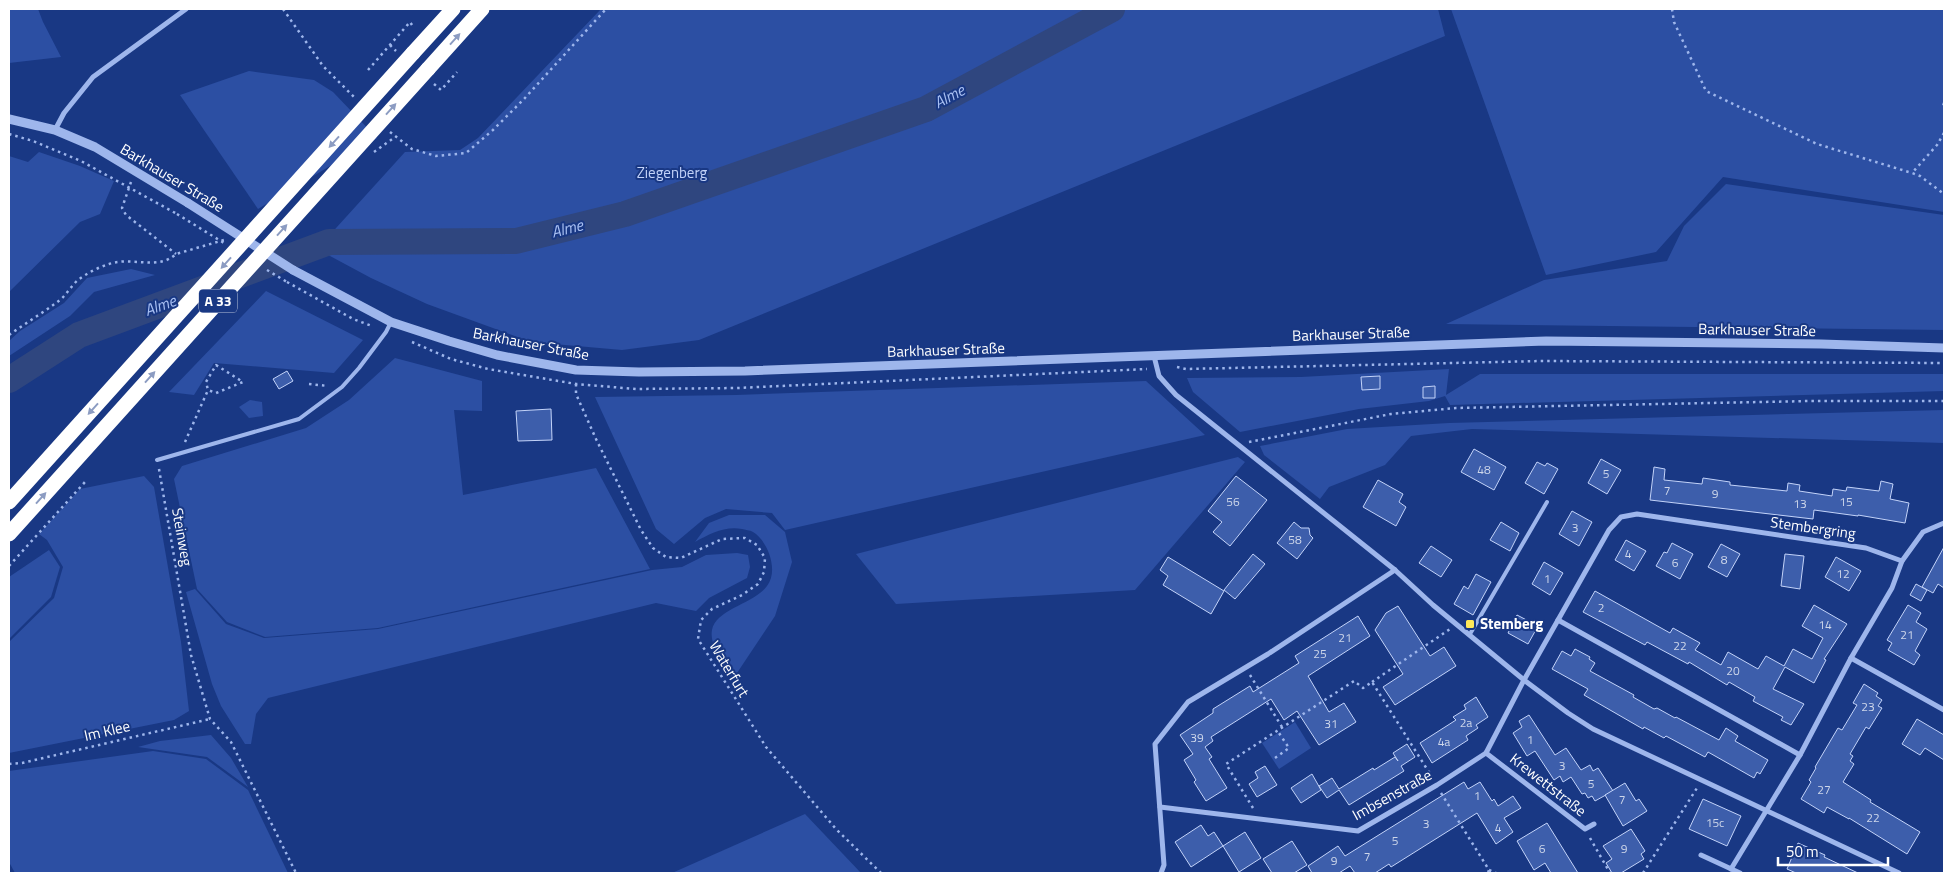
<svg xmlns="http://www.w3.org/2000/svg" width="1953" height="882" viewBox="0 0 1953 882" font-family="'Titillium Web',sans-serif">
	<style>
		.green { fill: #2c4fa3 }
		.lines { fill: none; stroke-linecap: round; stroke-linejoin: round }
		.river { stroke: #2f467f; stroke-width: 26 }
		.building { fill: #3d5eab; stroke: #c3d3f9 }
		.path { stroke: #9eb6ec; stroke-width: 2.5; stroke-dasharray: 2.5 4; stroke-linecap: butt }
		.service { stroke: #9eb6ec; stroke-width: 4 }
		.minor { stroke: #9eb6ec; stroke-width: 5 }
		.tertiary { stroke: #9eb6ec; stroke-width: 9 }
		.motorway { stroke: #fff; stroke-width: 15 }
		.path-bridge { stroke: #9eb6ec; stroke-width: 2.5; stroke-dasharray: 2.5 4; stroke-linecap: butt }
		.tertiary-bridge { stroke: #9eb6ec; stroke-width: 9 }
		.motorway-bridge { stroke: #fff; stroke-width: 15 }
		.oneway { fill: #8c9cc2 }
		.poi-dot { fill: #ffe859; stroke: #193884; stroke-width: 2 }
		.labels { text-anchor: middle; stroke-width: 4; stroke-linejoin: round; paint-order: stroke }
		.number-label { font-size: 12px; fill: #ced7ea }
		.shield { fill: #193884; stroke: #bac3da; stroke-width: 1 }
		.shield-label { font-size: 14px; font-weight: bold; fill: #fff }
		.park-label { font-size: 15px; fill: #c3d3f9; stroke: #193884 }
		.street-label { font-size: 15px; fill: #fff; stroke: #193884 }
		.poi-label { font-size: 15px; font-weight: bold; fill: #fff; stroke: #193884; text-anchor: start }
		.water-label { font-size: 16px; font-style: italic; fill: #a9c0f3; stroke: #193884 }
	</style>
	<rect width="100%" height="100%" fill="#193884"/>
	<g class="green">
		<path d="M9,9H38L43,22L61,57L9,63Z"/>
		<path d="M601,9H1438L1445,36L699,340L622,350L531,342L427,304L371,278L317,249L405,152L460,150L478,138Z"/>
		<path d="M1451,9H1944V212L1723,177L1656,252L1546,275Z"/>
		<path d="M249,71L314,80L333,92L377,138L258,209L180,95Z"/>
		<path d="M39,152L80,166L114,181L100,214L80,222L9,292V156L28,162Z"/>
		<path d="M1726,184L1944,215V330L1446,324L1544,280L1667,261L1684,226Z"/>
		<path d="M131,269L155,275L94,292L70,316L9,356V341L20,331L64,303L87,278Z"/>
		<path d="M266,291L363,340L334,373L214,363L194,395L169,392Z"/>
		<path d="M395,358L482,381V411L454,410L463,495L596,468L650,569L378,628L265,637L227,622L197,589L174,479L182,466L306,428L349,400Z"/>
		<path d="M1449,369L1446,395L1480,374H1944V391L1450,405L1445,396L1429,401L1359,409L1240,432L1193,392L1187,378L1301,377Z"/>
		<path d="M1146,381L1205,435L785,530L772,513L726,509L705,518L674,544L656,529L595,397L736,395Z"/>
		<path d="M250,400L262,402L263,416L249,418L239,407Z"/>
		<path d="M1944,410V443L1472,429L1411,436L1385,465L1329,487L1320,499L1264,455L1260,446L1347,429L1449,423Z"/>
		<path d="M1238,457L1245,462L1135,590L896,604L856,554Z"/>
		<path d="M144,476L154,487L181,642L189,711L174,720L9,753V642L54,598L63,567L47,540L39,534L80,489Z"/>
		<path d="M729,515H765L785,532L792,562L775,616L733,679C725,665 709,646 712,630C716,609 754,604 767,586C779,571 768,541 753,532C750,530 745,530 742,529C724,526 710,534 695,542L709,523Z"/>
		<path d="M49,550L60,567L51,597L9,639V577Z"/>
		<path d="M737,553L748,555L750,567L747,578L709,598L696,611L656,603L268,698L256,714L251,744H245L221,706L212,684L186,592L195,589L226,624L264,638L378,629L652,570L682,567L706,555Z"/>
		<path d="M1295,722L1311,748L1279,769L1262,743Z"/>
		<path d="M211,735L231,758L248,787L207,757L138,747L160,741Z"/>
		<path d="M153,751L206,759L248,790L288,873H15L9,862V771Z"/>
		<path d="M805,814L861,873H672Z"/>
	</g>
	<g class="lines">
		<path class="river" d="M9,380L79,335L329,242L516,241L625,214L926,109L1112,9"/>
	</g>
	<g class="building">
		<path d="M287,371L293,381L279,389L273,379Z"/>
		<path d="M1380,376V389L1362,390L1361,377Z"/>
		<path d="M1435,386V398H1423V387Z"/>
		<path d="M551,409L552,440L518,441L516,411Z"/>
		<path d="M1474,449L1506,467L1494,490L1461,472Z"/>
		<path d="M1601,459L1621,470L1607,494L1588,483Z"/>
		<path d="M1537,462L1545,466L1547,463L1558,469L1544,494L1525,483Z"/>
		<path d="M1654,467L1665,469L1664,480L1702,484L1703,478L1730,482V485L1787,491L1788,483L1800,485L1799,491L1832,496L1833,489L1846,491L1847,487L1879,491L1881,481L1893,484L1890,499L1909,503L1905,523L1858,515V516L1814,510L1813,519L1650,500Z"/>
		<path d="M1236,476L1267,500L1230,546L1213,532L1222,522L1208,511Z"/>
		<path d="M1378,480L1403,494L1399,502L1406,507L1396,526L1363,507Z"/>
		<path d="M1572,511L1592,522L1579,546L1559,534Z"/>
		<path d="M1294,522L1301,528H1309L1310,535L1313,538L1297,559L1277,543Z"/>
		<path d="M1501,522L1519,533L1510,551L1490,540Z"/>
		<path d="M1626,540L1646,551L1634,571L1615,560Z"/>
		<path d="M1672,543L1693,554L1680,579L1656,566L1664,552L1667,553Z"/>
		<path d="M1721,544L1740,554L1727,577L1708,567Z"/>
		<path d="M1431,546L1452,560L1441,577L1419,563Z"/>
		<path d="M1944,547V588L1938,584L1933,593L1922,587Z"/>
		<path d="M1253,554L1265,564L1235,599L1224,590Z"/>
		<path d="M1785,554L1804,556L1800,589L1781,586Z"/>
		<path d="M1168,557L1224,591L1211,614L1163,585L1168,576L1160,570Z"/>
		<path d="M1836,557L1861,571L1849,591L1825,577Z"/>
		<path d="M1544,562L1563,573L1550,595L1532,584Z"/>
		<path d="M1476,574L1491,582L1473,615L1454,604L1464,586L1468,589Z"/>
		<path d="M1916,584L1927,590L1921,601L1910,595Z"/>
		<path d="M1595,591L1670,633L1673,628L1700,643L1695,650L1721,665L1728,652L1758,669L1766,656L1784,666L1793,649L1812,659L1823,638L1802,626L1814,605L1847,624L1824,659L1826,660L1814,683L1785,667L1773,689L1804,704L1791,725L1781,720L1783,717L1753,701L1755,697L1729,682L1727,685L1689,662L1688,664L1647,642L1645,645L1583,612Z"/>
		<path d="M1908,605L1921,613L1916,622L1927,629L1915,651L1920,655L1914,665L1888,650L1892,643L1887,640Z"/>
		<path d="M1398,606L1430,656L1444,647L1456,666L1395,705L1383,687L1403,674L1375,630L1386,613Z"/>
		<path d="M1517,615L1538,626L1528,644L1508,633Z"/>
		<path d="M1358,616L1370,636L1308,676L1329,712L1344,703L1356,722L1319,745L1297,711L1284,720L1271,699L1211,737L1213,741L1205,747L1212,757L1209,759L1227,788L1206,801L1194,782L1196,780L1184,760L1193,754L1180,735L1213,713V709L1250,686L1253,692L1299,663L1295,656Z"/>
		<path d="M1575,649L1590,657L1589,659L1595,663L1590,671L1634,695L1633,697L1654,709L1657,708L1675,718L1676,717L1719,740L1726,728L1738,736L1735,741L1768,760L1760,774L1757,772L1754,778L1708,752L1705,757L1666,736L1664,738L1644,727L1643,729L1584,695L1588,689L1552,669L1562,651L1571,656Z"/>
		<path d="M1864,684L1878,693L1876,696L1882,700L1878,706L1882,708L1869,729L1866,727L1850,754L1853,756L1850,761L1854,764L1843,782L1871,800L1870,802L1920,832L1907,854L1849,818V819L1827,807L1824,813L1801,799L1811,782L1809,780L1816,768L1815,767L1838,728L1842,730L1857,705L1853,703Z"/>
		<path d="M1476,697L1488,717L1476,725L1478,728L1466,736L1468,740L1432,763L1420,743L1456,720L1453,717L1466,709L1464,705Z"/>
		<path d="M1529,715L1555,755L1566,748L1581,770L1590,765L1593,771L1598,768L1613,791L1595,801L1592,796L1588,798L1585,793L1582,794L1571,777L1563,782L1560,776L1554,780L1535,751L1527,756L1513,733L1522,727L1519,721Z"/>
		<path d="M1917,719L1944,735V760L1925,748L1920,755L1902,744Z"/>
		<path d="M1407,744L1415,757L1401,766L1404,771L1349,805L1339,790L1327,798L1319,786L1332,778L1339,789L1373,768L1374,770L1395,757L1398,761L1393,753Z"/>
		<path d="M1265,766L1277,785L1257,797L1249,784L1258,778L1255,772Z"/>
		<path d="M1312,774L1321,790L1301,803L1291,788Z"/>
		<path d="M1464,782L1468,789L1480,782L1492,801L1494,799L1498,806L1513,796L1521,808L1504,818L1513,832L1496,844L1477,813L1391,867L1389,864L1375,873H1355L1350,866L1339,873H1312L1308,866L1338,846L1345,856Z"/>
		<path d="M1625,783L1636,801L1639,799L1647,811L1623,826L1605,795Z"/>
		<path d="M1703,799L1741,816L1727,846L1689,829Z"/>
		<path d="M1547,823L1578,873H1551L1545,863L1534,870L1517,841Z"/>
		<path d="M1201,825L1208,836L1214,832L1223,846L1245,832L1261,858L1239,872L1223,846L1191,867L1175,842Z"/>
		<path d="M1631,829L1645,851L1641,854L1644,859L1621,873H1612L1606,863L1612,859L1603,846Z"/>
		<path d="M1292,841L1307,865L1294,873H1272L1263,859Z"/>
		<path d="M1798,843L1825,855L1824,857L1858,873H1796L1787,869Z"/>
	</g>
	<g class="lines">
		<g class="path">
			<path d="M283,9L323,66L354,97"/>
			<path d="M1672,9L1674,22L1706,91L1817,144L1912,173"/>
			<path d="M390,45L396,51"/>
			<path d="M368,70L410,22L412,25"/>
			<path d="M434,84L441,90L457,72"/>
			<path d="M1944,103L1943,106L1944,107"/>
			<path d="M390,132L412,149L436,156L466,153L493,130L524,99L606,9"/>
			<path d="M1944,133L1937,145L1912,173L1920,176L1944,194"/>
			<path d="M9,134L33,141L81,161L177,214"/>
			<path d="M374,152L395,137"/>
			<path d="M131,182L122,208L126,215L176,254"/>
			<path d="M287,282L353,319L372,326"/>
			<path d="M9,335C26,323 44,312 60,300C67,294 71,286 78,280C87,273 99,267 109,264C132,256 158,271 176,254L224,240"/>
			<path d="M412,342L451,359L488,369L576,384L636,389L737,388L1147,369"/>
			<path d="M216,365L243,382L216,393L208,390L206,382Z"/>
			<path d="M1177,367L1186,369L1542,361L1944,363"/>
			<path d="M309,384L328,386"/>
			<path d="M576,384V394L596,439L641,530L653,548L666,557L681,558L722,539L745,538L757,545L765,558L764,572L758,584L742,595L712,609L701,620L698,639L766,747L836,829L881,873"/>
			<path d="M185,442L208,390"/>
			<path d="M1249,442L1391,414L1456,408L1811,401H1944"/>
			<path d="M159,469L191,655L210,719L231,742L296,873"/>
			<path d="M9,566L85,482"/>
			<path d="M1250,675L1282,727"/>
			<path d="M1372,682L1450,629"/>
			<path d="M1275,758L1289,748L1277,730"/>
			<path d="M9,764L22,763L210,719"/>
			<path d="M1441,793L1489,870L1488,873"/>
			<path d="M1253,808L1226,764L1354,681L1363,688L1372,682L1432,777"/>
			<path d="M1590,838L1610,873"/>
			<path d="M1489,870L1496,873"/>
			<path d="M1643,873L1697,788"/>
		</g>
		<g class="service">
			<path d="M157,460L299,419L342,387L359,368L386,332L391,322"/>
			<path d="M1470,634L1547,502"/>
		</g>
		<g class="minor">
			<path d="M55,130L64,113L93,77L186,9"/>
			<path d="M1154,356L1159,376L1176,395L1395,570L1433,605L1524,680L1568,713L1593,729L1899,873"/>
			<path d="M1902,561L1923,532L1944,523"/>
			<path d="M1558,620L1800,755"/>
			<path d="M1851,658L1944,710"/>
			<path d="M1486,753L1585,829L1594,824"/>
			<path d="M1160,807L1358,831L1437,785L1486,753L1524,680L1609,530L1621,517L1637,514L1866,548L1902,561L1892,588L1851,658L1800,755L1731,869"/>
			<path d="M1701,855L1740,873"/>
			<path d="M1161,873L1164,865L1155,744L1188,702L1268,654L1395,570"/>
		</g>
		<g class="tertiary">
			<path d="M9,119L55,130L95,147L188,203"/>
			<path d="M293,270L391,322L449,341L497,355L576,370L639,372L745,371L1546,341L1821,344L1944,348"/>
		</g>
		<g class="motorway">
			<path d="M413,53L453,9"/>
			<path d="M428,69L482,9"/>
		</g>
		<g class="path-bridge">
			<path d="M177,214L224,243"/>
			<path d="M267,270L287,282"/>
		</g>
		<path class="tertiary-bridge" d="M188,203L293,270"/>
		<g class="motorway-bridge">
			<path d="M9,502L413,53"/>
			<path d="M9,534L428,69"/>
		</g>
	</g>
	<defs><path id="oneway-solid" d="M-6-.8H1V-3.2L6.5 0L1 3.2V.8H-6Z" transform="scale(1.25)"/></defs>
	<g class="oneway">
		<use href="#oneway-solid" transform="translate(455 39) rotate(-48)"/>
		<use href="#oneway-solid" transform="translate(391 109) rotate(-48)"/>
		<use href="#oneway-solid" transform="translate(334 142) rotate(132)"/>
		<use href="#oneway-solid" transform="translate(282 230) rotate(-48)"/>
		<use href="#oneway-solid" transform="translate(226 263) rotate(132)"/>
		<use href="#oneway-solid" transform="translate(150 377) rotate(-48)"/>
		<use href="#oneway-solid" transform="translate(93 409) rotate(132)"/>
		<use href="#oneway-solid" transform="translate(41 498) rotate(-48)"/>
	</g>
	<rect class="poi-dot" x="1465" y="619" width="10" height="10" rx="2.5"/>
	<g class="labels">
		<g class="number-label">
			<text x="1484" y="474">48</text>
			<text x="1606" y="478">5</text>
			<text x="1667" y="495">7</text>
			<text x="1715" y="498">9</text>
			<text x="1233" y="506">56</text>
			<text x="1846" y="506">15</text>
			<text x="1800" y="508">13</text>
			<text x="1575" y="532">3</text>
			<text x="1295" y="544">58</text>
			<text x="1628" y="558">4</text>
			<text x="1724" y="564">8</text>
			<text x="1675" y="567">6</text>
			<text x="1843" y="578">12</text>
			<text x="1547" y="583">1</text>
			<text x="1601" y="612">2</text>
			<text x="1825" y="629">14</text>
			<text x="1907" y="639">21</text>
			<text x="1345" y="642">21</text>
			<text x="1680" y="650">22</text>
			<text x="1320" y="658">25</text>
			<text x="1733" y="675">20</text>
			<text x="1868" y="711">23</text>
			<text x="1466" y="727">2a</text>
			<text x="1331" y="728">31</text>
			<text x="1197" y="742">39</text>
			<text x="1530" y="744">1</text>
			<text x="1444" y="746">4a</text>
			<text x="1562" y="770">3</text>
			<text x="1591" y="788">5</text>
			<text x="1824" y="794">27</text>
			<text x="1477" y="800">1</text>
			<text x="1622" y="804">7</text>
			<text x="1873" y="822">22</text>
			<text x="1715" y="827">15c</text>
			<text x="1426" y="828">3</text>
			<text x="1498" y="832">4</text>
			<text x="1395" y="845">5</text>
			<text x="1542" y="853">6</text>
			<text x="1624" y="853">9</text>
			<text x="1367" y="861">7</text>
			<text x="1334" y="865">9</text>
		</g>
		<rect class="shield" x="199" y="289.5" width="38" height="23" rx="4"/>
		<g class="shield-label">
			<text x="218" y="306">A 33</text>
		</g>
		<g class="park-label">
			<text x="672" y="178">Ziegenberg</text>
		</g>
		<g class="street-label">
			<text transform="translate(172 178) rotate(31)" y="5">Barkhauser Straße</text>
			<text transform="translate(1757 330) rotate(1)" y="5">Barkhauser Straße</text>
			<text transform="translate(1351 334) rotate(-2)" y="5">Barkhauser Straße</text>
			<text transform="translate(531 344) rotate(11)" y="5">Barkhauser Straße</text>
			<text transform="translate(946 350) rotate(-2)" y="5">Barkhauser Straße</text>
			<text transform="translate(1813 528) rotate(8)" y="5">Stembergring</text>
			<text transform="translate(182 537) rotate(80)" y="5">Steinweg</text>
			<text transform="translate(729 669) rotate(59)" y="5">Waterfurt</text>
			<text transform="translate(107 731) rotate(-13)" y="5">Im Klee</text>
			<text transform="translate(1548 785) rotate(38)" y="5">Krewettstraße</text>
			<text transform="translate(1392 795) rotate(-29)" y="5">Imbsenstraße</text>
		</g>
		<g class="poi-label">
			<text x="1480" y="629">Stemberg</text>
		</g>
		<g class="water-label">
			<text transform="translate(949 96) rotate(-28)" y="6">Alme</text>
			<text transform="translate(567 228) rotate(-14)" y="6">Alme</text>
			<text transform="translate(160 305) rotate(-20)" y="6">Alme</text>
		</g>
	</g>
	<rect width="1953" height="882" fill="none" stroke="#ffffff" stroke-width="20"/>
	<path d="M1778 857v8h110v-8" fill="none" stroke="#ffffff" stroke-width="2.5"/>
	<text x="1786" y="857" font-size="15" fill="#ffffff" stroke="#193884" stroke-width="4" paint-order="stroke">50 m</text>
</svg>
